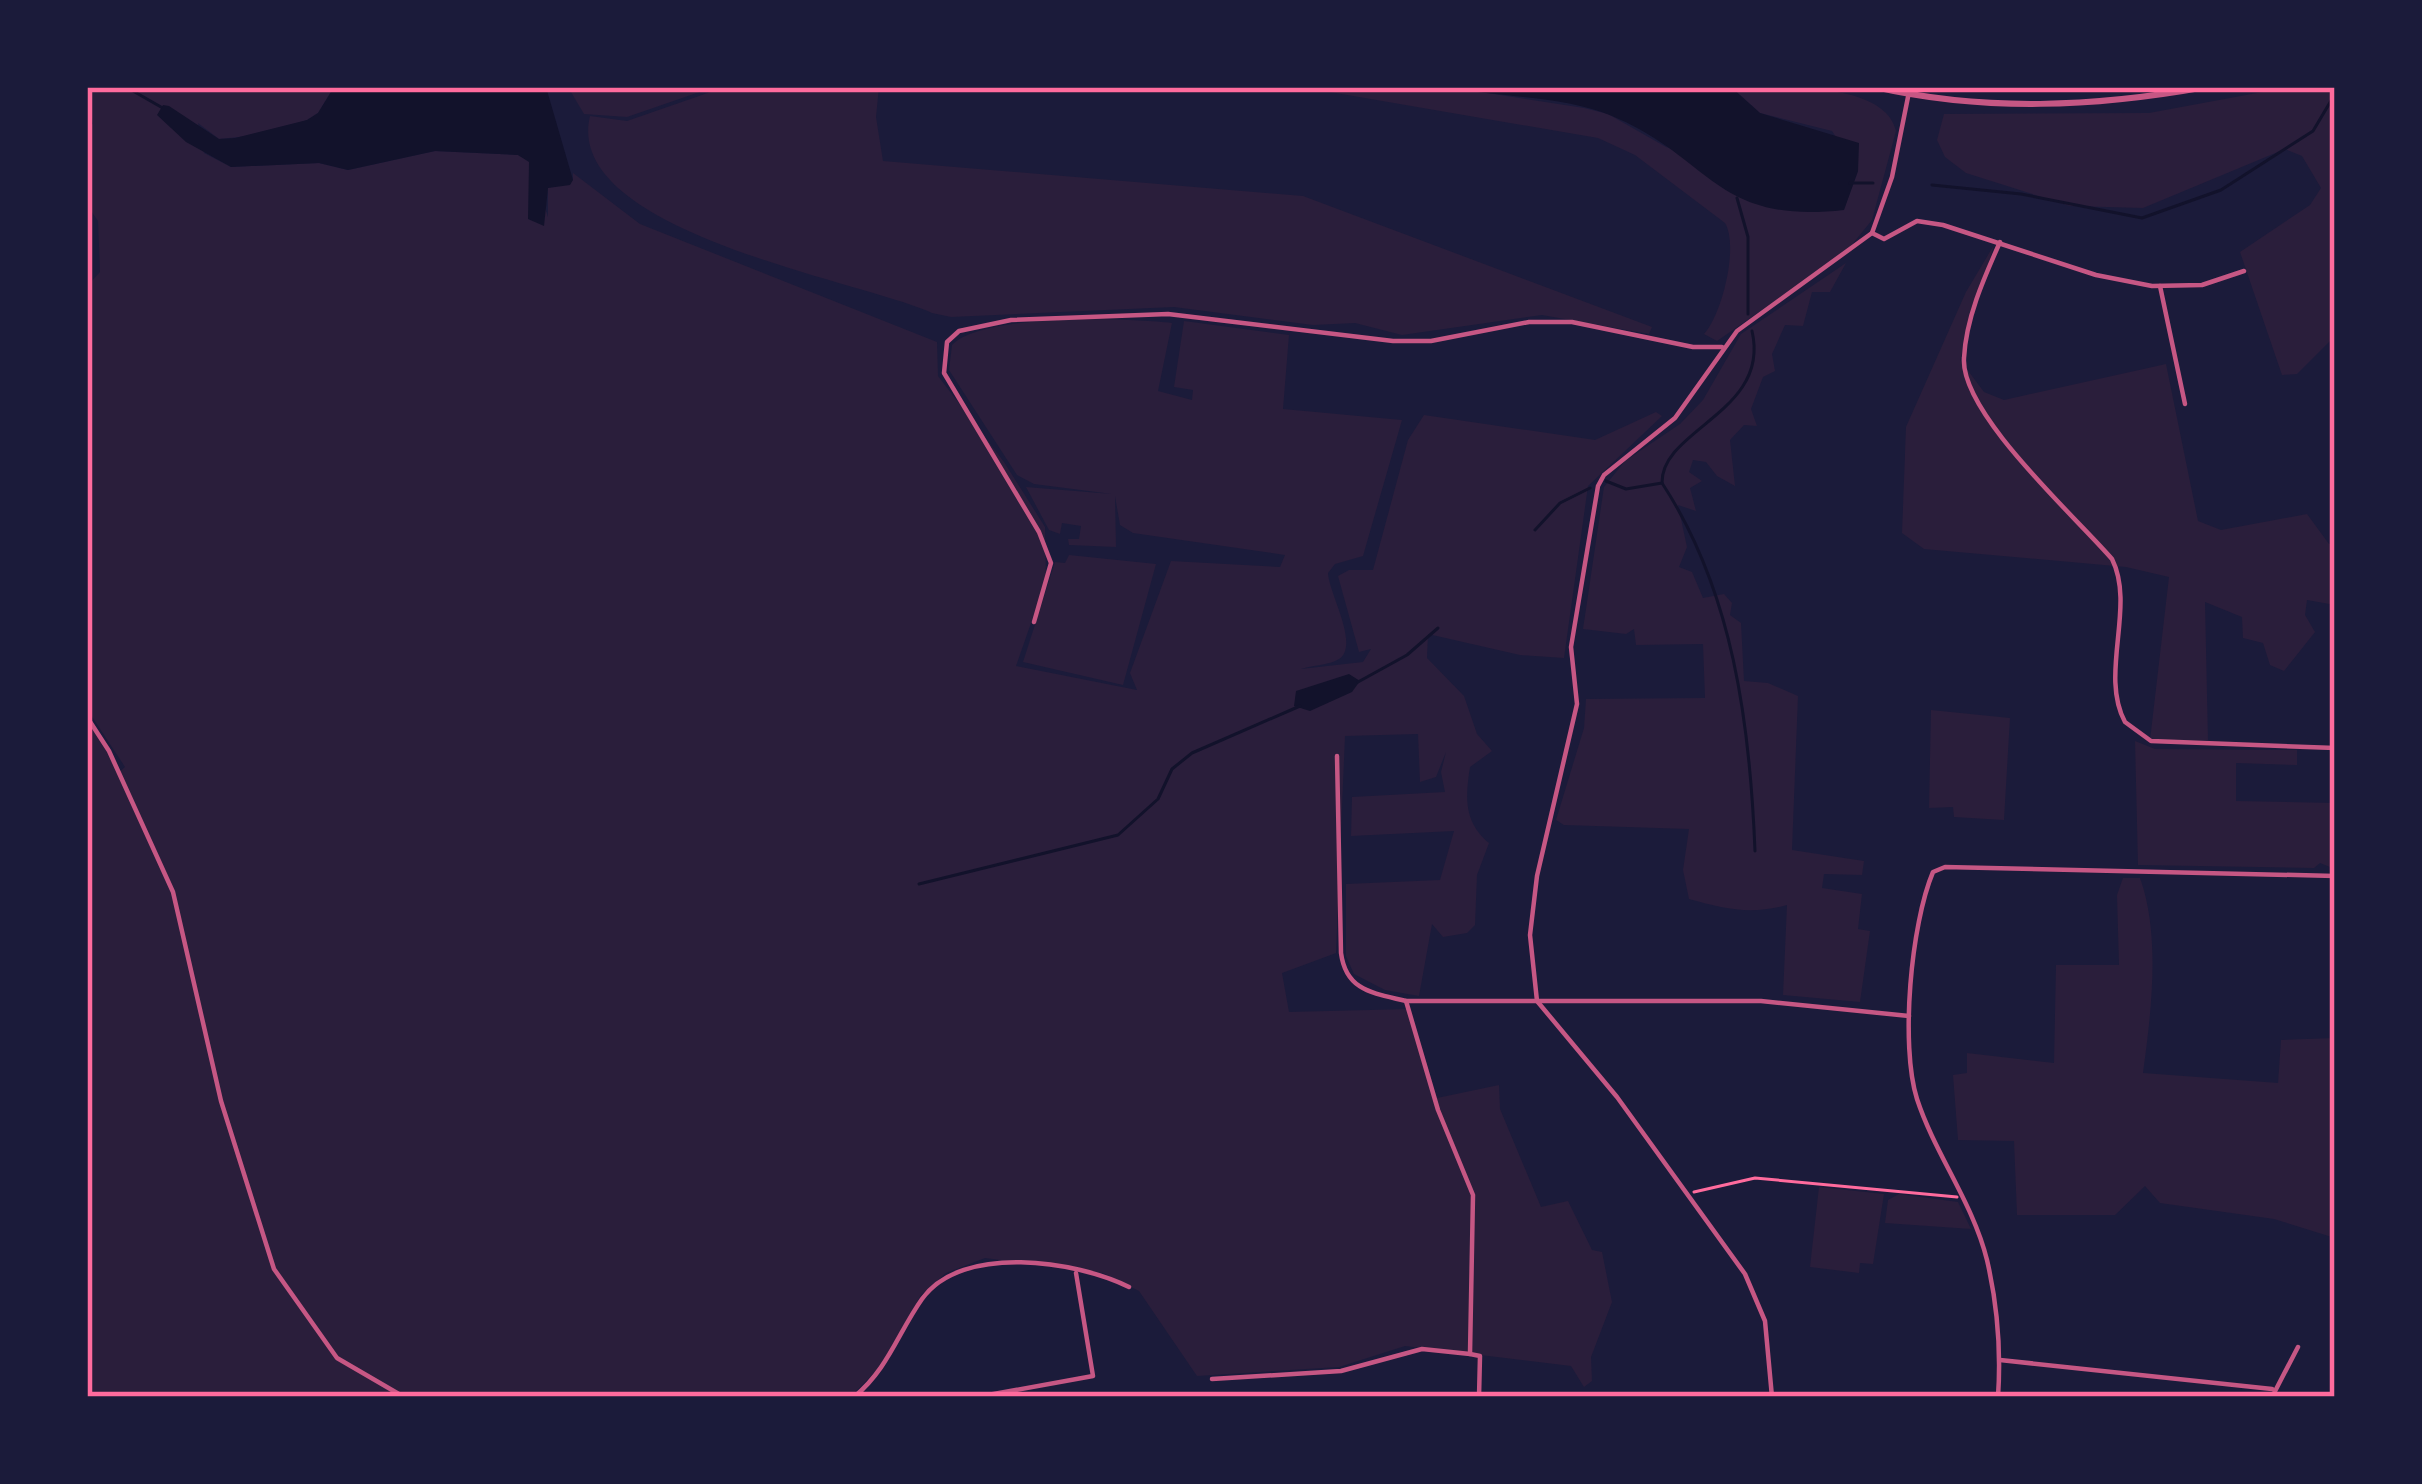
<svg xmlns="http://www.w3.org/2000/svg" width="2422" height="1484" viewBox="0 0 2422 1484" font-family="'Titillium Web',sans-serif">
	<style>
		.green { fill: #2a1e3b }
		.water { fill: #12122b }
		.lines { fill: none; stroke-linecap: round; stroke-linejoin: round }
		.stream { stroke: #12122b; stroke-width: 3 }
		.path { stroke: #ff6b9d; stroke-width: 3 }
		.minor { stroke: #c65784; stroke-width: 4.5 }
		.tertiary { stroke: #c65784; stroke-width: 6 }
		.neatline { fill: none; stroke: #ff6b9d; stroke-width: 4.5 }
	</style>
	<rect width="100%" height="100%" fill="#1b1b3a"/>
	<g class="green">
		<path d="M87,87H334L318,113L307,120L270,134L219,139L198,123L204,153L231,167L319,163L348,170L435,151L518,155L529,161L548,217V188L573,180V173L640,224L937,342L938,376L1004,462L1045,527L1046,580L1016,666L1137,690L1130,673L1171,561L1280,567L1285,555L1133,533L1120,525L1115,496L1116,547L1069,545L1068,539H1079L1081,526L1062,523L1060,534L1049,530L1026,487L1112,494L1034,484L1017,475L949,370L952,345C983,313 1127,318 1172,323L1158,391L1192,400L1193,390L1174,387L1184,321L1289,335L1283,409L1402,420L1363,556L1335,564L1328,573C1329,594 1360,645 1339,659C1330,665 1309,666 1301,669L1363,662L1371,649L1359,652L1338,576L1349,570H1373L1408,440L1424,415L1595,440L1656,412L1662,416L1588,486L1564,658L1520,655L1428,634L1427,658L1464,696L1477,734L1492,751L1470,767C1465,798 1464,822 1489,843L1477,875L1475,925L1467,933L1443,937L1432,924L1419,996L1385,990L1354,974L1346,956V884L1440,880L1454,831L1351,836L1352,797L1445,792L1441,772L1446,752L1436,777L1420,782L1418,734L1345,736L1336,953L1282,973L1289,1012L1410,1009L1437,1098L1499,1085L1500,1109L1541,1207L1568,1201L1592,1250L1602,1252L1612,1302L1591,1357L1592,1381L1584,1387L1571,1366L1405,1346L1339,1367L1197,1376L1139,1291L1103,1273L985,1258L946,1273L921,1295L881,1366L850,1397H87V716L118,773L125,767L87,709V286L100,272L98,221L87,205V126L93,124Z"/>
		<path d="M568,87H714L627,117L584,114Z"/>
		<path d="M725,87H879L876,117L883,161L1303,196L1652,327L1649,334L1542,315L1402,335L1355,323L1313,325L1174,307L951,317L932,313C863,281 562,232 590,116L627,121Z"/>
		<path d="M1301,87H1448L1584,108L1608,114L1666,147L1844,209L1858,171L1832,131L1760,113L1731,87C1772,87 1885,80 1896,131L1872,220L1846,252L1717,341L1704,334C1722,315 1739,246 1725,223L1635,155L1598,138Z"/>
		<path d="M2289,87H2335V336L2297,374L2282,375L2240,252L2310,205L2321,188L2302,156L2285,149L2143,208L2070,206L1966,173L1945,157L1937,140L1944,114L2149,113Z"/>
		<path d="M1994,245L1960,360L1984,392L2004,400L2166,364L2198,521L2221,530L2307,514L2329,544H2335V605L2307,600L2305,615L2315,632L2284,671L2270,665L2263,643L2243,638L2242,617L2205,602L2208,740H2150L2169,577L2126,567L1924,549L1902,533L1906,427L1966,292Z"/>
		<path d="M1846,263L1830,292H1812L1803,326L1785,325L1772,354L1775,371L1763,377L1751,409L1757,426L1744,425L1730,440L1735,486L1717,476L1706,462L1693,460L1689,472L1702,481L1690,488L1696,511L1678,505L1687,547L1679,567L1692,572L1703,598L1724,594L1732,603L1730,615L1741,623L1744,681L1768,683L1798,696L1792,850L1864,861L1862,875L1824,874L1822,888L1862,894L1858,929L1870,931L1860,1002L1783,995L1787,905C1751,915 1725,909 1689,899L1683,870L1689,829L1564,825L1556,820L1584,728L1586,699L1705,698L1703,644L1636,645L1634,629L1626,634L1583,629L1604,487L1625,461L1680,424L1703,400L1741,334Z"/>
		<path d="M1069,555L1156,564L1123,685L1023,662L1055,562L1065,563Z"/>
		<path d="M1931,710L2010,718L2004,820L1954,817L1953,807L1929,808Z"/>
		<path d="M2135,741L2155,749L2297,750V765L2236,763V801L2335,803V869L2320,863L2314,868L2138,865Z"/>
		<path d="M2123,878H2140C2161,936 2151,1014 2143,1073L2278,1083L2281,1040L2335,1038V1238L2274,1219L2160,1203L2145,1186L2115,1215H2017L2014,1141L1958,1140L1953,1075L1967,1073V1053L2054,1063L2056,965H2119L2117,895Z"/>
		<path d="M1819,1187L1884,1194L1873,1264L1860,1263L1859,1273L1810,1267Z"/>
		<path d="M1899,1194L1958,1202L1971,1229L1885,1223L1888,1200Z"/>
	</g>
	<g class="water">
		<path d="M334,87H546L573,180L570,185L548,188L544,226L528,219L529,162L518,155L435,151L348,170L319,163L231,167L186,142L157,115L163,105L169,106L219,139L235,138L307,120L318,113Z"/>
		<path d="M1448,87H1731L1760,113L1859,143L1858,171L1844,210C1715,225 1711,157 1612,116C1562,95 1500,98 1448,87Z"/>
		<path d="M1349,674L1360,681L1352,692L1310,711L1294,706L1296,691Z"/>
	</g>
	<g class="lines">
		<g class="stream">
			<path d="M126,87L161,107"/>
			<path d="M565,89L570,87"/>
			<path d="M1850,183H1873"/>
			<path d="M1932,185L2021,194L2142,218L2221,190L2313,131L2335,94"/>
			<path d="M1737,198L1748,237V314"/>
			<path d="M1606,481L1626,489L1662,483C1661,429 1771,412 1752,331"/>
			<path d="M1662,483C1733,591 1750,724 1755,851"/>
			<path d="M1535,530L1560,503L1590,488"/>
			<path d="M1358,682L1407,655L1438,628"/>
			<path d="M919,884L1118,835L1158,799L1172,769L1192,753L1300,706"/>
		</g>
		<path class="path" d="M1694,1192L1755,1178L1957,1197"/>
		<g class="minor">
			<path d="M1872,233L1884,239L1917,221L1943,225L2096,275L2152,286L2202,285L2244,271"/>
			<path d="M2000,242C1984,278 1966,318 1964,358C1960,413 2076,517 2112,559C2136,607 2099,674 2125,722L2151,741L2335,748"/>
			<path d="M2160,286L2185,404"/>
			<path d="M1034,622L1051,563L1039,532L944,373L947,342L959,331L1011,320L1168,314L1393,341H1431L1529,322H1572L1693,347H1722"/>
			<path d="M87,717L109,751L173,892L221,1101L274,1269L337,1358L404,1397"/>
			<path d="M1337,756L1341,953C1346,991 1373,993 1406,1001H1761L1909,1016"/>
			<path d="M1470,1354L1480,1356L1479,1397"/>
			<path d="M2000,1360L2272,1389"/>
			<path d="M1212,1379L1341,1371L1422,1349L1470,1354L1473,1195L1438,1110L1406,1001"/>
			<path d="M988,1395L1093,1376L1076,1273"/>
			<path d="M854,1397C888,1369 898,1333 922,1299C962,1243 1077,1261 1129,1287"/>
			<path d="M1772,1397L1765,1321L1745,1274L1617,1097L1537,1001L1530,935L1537,876L1577,704L1571,647L1598,486L1604,475L1675,418L1737,331L1872,233L1892,177L1910,87"/>
			<path d="M1998,1397C2001,1353 1997,1303 1987,1260C1973,1203 1935,1154 1917,1099C1900,1045 1911,924 1933,872L1945,867L2335,876"/>
			<path d="M2272,1397L2298,1347"/>
		</g>
		<path class="tertiary" d="M1875,87C1985,112 2095,107 2206,87"/>
	</g>
	<rect width="2422" height="1484" fill="none" stroke="#1b1b3a" stroke-width="180"/>
	<rect x="90" y="90" width="2242" height="1304" class="neatline"/>
</svg>
